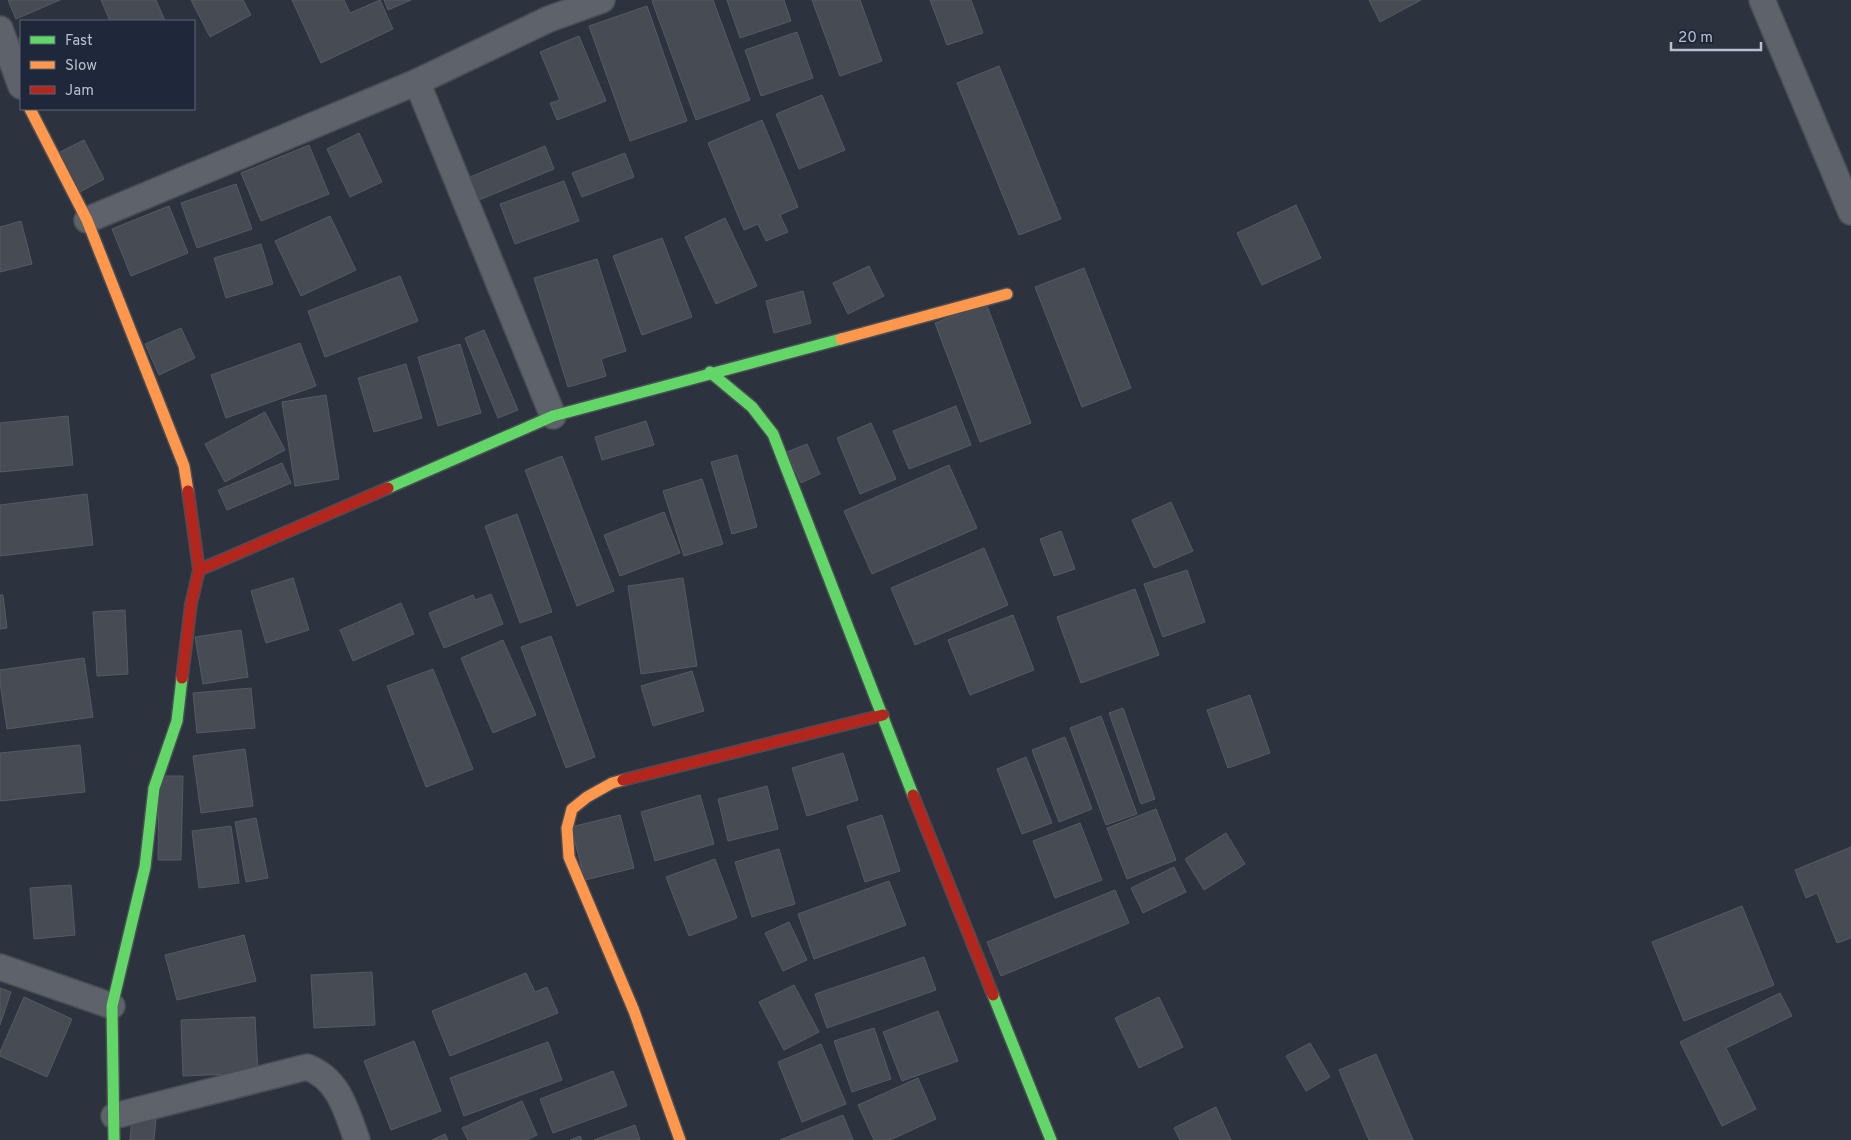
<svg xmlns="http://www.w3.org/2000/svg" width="1851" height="1140" viewBox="0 0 1851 1140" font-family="Overpass,sans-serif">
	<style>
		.building { fill: #464b54; stroke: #555b65 }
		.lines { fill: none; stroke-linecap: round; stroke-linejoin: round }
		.street-casing { stroke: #494e56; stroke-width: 28 }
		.fast-casing { stroke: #494e56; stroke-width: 14 }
		.slow-casing { stroke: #494e56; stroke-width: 14 }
		.jam-casing { stroke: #494e56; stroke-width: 14 }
		.street { stroke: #5e626b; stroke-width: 25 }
		.fast { stroke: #63d668; stroke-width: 11 }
		.slow { stroke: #ff974d; stroke-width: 11 }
		.jam { stroke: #b3261e; stroke-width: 11 }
	</style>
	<rect width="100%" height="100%" fill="#2c333e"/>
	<g class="building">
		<path d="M8,0H60L16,19Z"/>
		<path d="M101,0H156L165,21H110Z"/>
		<path d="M191,0H243L251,15L210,37Z"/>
		<path d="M292,0H344L350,13L380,0L393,29L321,63Z"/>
		<path d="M384,0H411L388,10Z"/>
		<path d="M655,0H713L750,100L696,120L652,1Z"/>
		<path d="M727,0H784L791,21L740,38Z"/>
		<path d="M812,0H860L882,61L840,76Z"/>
		<path d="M930,0H971L983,33L947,45Z"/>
		<path d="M1369,0H1421L1380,22Z"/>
		<path d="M647,6L687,121L630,141L589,26Z"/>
		<path d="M797,32L813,78L761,96L745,50Z"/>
		<path d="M579,36L606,101L557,120L550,103L560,100L540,52Z"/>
		<path d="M21,37V55L14,41Z"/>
		<path d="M999,66L1061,219L1019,235L957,83Z"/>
		<path d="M822,95L845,150L799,169L776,114Z"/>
		<path d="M762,120L798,207L780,215L788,232L766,241L758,224L744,230L708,143Z"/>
		<path d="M359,133L382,182L350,197L327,149Z"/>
		<path d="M84,140L104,179L78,193L58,153Z"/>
		<path d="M309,145L329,194L261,221L241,173Z"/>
		<path d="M545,146L554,169L479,200L470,177Z"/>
		<path d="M625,153L634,177L582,197L572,173Z"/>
		<path d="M564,181L579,221L515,244L500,204Z"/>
		<path d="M236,184L252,229L197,248L181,203Z"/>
		<path d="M1296,205L1321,258L1262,285L1237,233Z"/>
		<path d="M169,206L188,253L131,276L112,229Z"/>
		<path d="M330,216L356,270L301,296L275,241Z"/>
		<path d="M725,218L757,286L716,304L685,237Z"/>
		<path d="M21,221L32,264L0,272V227Z"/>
		<path d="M662,238L692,317L642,335L613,256Z"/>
		<path d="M261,244L273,284L226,298L214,258Z"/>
		<path d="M597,259L626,351L601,359L606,376L568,387L534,278Z"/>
		<path d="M869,266L884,296L848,314L833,283Z"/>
		<path d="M1084,268L1131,388L1082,407L1035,287Z"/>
		<path d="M400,276L418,321L325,357L308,311Z"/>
		<path d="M803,291L811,323L774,333L766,301Z"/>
		<path d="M986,303L1031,423L980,442L935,323Z"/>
		<path d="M181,328L195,358L159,375L145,344Z"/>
		<path d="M484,330L518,410L498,418L465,338Z"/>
		<path d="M300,343L316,386L226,418L211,375Z"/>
		<path d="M460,344L481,413L438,426L418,357Z"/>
		<path d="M406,364L422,418L374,432L358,378Z"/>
		<path d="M326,395L339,479L295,486L282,402Z"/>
		<path d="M956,406L971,445L909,469L893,431Z"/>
		<path d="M265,412L285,450L225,482L205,444Z"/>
		<path d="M68,416L73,465L0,472V423Z"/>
		<path d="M646,421L654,445L602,460L595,437Z"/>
		<path d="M871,423L896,479L860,494L837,438Z"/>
		<path d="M807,444L820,474L801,483L787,452Z"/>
		<path d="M737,455L757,527L732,534L711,462Z"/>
		<path d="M562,456L614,591L577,606L525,470Z"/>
		<path d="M282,463L291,483L227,510L218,490Z"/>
		<path d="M949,465L977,528L872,574L844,511Z"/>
		<path d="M702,479L723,544L684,556L663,491Z"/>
		<path d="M87,494L93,545L0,556V505Z"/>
		<path d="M1171,502L1193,551L1154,568L1132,520Z"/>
		<path d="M664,512L680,553L620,576L604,535Z"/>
		<path d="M517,514L552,612L520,623L485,526Z"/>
		<path d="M1061,531L1075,569L1054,576L1040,539Z"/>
		<path d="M984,548L1008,605L915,645L891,588Z"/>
		<path d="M1187,570L1205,622L1163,637L1144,584Z"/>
		<path d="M293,578L309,630L266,643L251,591Z"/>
		<path d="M683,578L697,666L641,674L628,586Z"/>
		<path d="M1135,589L1159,655L1081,683L1057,617Z"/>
		<path d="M491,594L503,624L444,648L429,613L473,595L475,600Z"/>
		<path d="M0,595H3L7,628L0,629Z"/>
		<path d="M401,603L414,634L353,661L340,630Z"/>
		<path d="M125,610L128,674L97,676L93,612Z"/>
		<path d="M1013,615L1034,670L970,695L948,640Z"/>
		<path d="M241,630L248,677L203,684L195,637Z"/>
		<path d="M551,636L595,757L566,768L521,647Z"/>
		<path d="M503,640L536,715L493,733L461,658Z"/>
		<path d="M84,658L93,717L7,729L0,683V670Z"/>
		<path d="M433,669L473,769L426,787L387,686Z"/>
		<path d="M692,671L704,711L653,726L641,686Z"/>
		<path d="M251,688L255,728L197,733L193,693Z"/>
		<path d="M1250,695L1270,753L1228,768L1207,710Z"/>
		<path d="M1123,708L1155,799L1141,804L1109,713Z"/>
		<path d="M1101,716L1137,814L1106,825L1070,728Z"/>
		<path d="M1065,737L1092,809L1059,822L1032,750Z"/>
		<path d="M80,745L85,792L0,801V753Z"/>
		<path d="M245,749L253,806L201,813L193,756Z"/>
		<path d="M843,753L858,800L807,816L792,768Z"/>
		<path d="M1026,757L1052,823L1022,834L997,769Z"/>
		<path d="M159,776H183L181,860H158Z"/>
		<path d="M767,786L778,829L728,841L718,799Z"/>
		<path d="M700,795L714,844L655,861L641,812Z"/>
		<path d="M1156,809L1176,860L1127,879L1107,828Z"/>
		<path d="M620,815L634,868L585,880L571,827Z"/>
		<path d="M882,815L900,871L865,882L847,826Z"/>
		<path d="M256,818L268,878L246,882L235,822Z"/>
		<path d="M1080,823L1102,880L1055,898L1033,841Z"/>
		<path d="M231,826L239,883L199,888L192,831Z"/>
		<path d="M1226,833L1245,864L1204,890L1185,859Z"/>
		<path d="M1851,847V938L1837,943L1817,893L1806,898L1795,870Z"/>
		<path d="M779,849L795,904L752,917L735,862Z"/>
		<path d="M715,859L737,918L689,936L666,877Z"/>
		<path d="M1174,867L1186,892L1143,913L1131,888Z"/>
		<path d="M889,881L906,925L814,959L798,914Z"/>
		<path d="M71,885L75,935L34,939L30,888Z"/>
		<path d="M1115,890L1129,923L1001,976L987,942Z"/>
		<path d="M1742,906L1774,985L1684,1021L1652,942Z"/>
		<path d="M789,922L807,960L783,971L765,933Z"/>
		<path d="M244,935L256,981L177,1000L165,955Z"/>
		<path d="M924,957L936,990L827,1028L815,994Z"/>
		<path d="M372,972L375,1025L314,1028L311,975Z"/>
		<path d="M526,973L535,992L547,987L558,1013L450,1056L432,1011Z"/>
		<path d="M794,985L819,1032L784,1050L759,1002Z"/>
		<path d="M0,988L11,992L0,1025Z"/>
		<path d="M1780,993L1792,1016L1726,1048L1756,1109L1722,1126L1680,1042Z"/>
		<path d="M24,997L72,1019L47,1077L0,1056V1052Z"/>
		<path d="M1159,997L1183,1047L1139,1068L1115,1018Z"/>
		<path d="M938,1011L958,1061L902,1081L883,1032Z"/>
		<path d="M255,1017L258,1073L183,1076L181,1020Z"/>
		<path d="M874,1028L891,1079L852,1092L834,1041Z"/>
		<path d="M414,1041L441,1111L391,1130L364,1061Z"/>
		<path d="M548,1042L562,1080L464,1116L450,1078Z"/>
		<path d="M1310,1043L1330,1077L1306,1091L1286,1056Z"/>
		<path d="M821,1044L846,1104L802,1122L778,1062Z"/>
		<path d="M1376,1054L1413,1140H1369L1339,1070Z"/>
		<path d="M613,1071L627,1106L553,1133L540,1099Z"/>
		<path d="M918,1078L936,1119L890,1140H874L858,1105Z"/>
		<path d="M522,1101L537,1135L527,1140H468L462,1128Z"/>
		<path d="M1216,1107L1231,1140H1180L1174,1128Z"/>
		<path d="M843,1115L853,1140H780Z"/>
		<path d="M132,1116L156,1118L154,1140H130Z"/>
		<path d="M635,1125L640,1140H594Z"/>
		<path d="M445,1134L448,1140H432Z"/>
		<path d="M580,1136L582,1140H570Z"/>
	</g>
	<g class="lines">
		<defs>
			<g id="street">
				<path d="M1762,0L1851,212"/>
				<path d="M0,29L21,86"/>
				<path d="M417,82L553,416"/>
				<path d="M87,220L417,82L549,19L602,0"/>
				<path d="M0,967L112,1006"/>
				<path d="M114,1116L307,1067C339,1079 346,1110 357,1140"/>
			</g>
			<g id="fast">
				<path d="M710,372L752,407L773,434L913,795"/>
				<path d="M388,488L553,416L841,339"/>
				<path d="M993,995L1051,1140"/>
				<path d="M114,1140L112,1006L145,867L154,788L177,721L182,678"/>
			</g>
			<g id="slow">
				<path d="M30,109L87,220L184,466L188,491"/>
				<path d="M841,339L1007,294"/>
				<path d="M623,780L612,783L587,797L572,809L567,828L569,857L634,1011L680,1140"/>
			</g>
			<g id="jam">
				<path d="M199,570L388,488"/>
				<path d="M182,678L191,604L199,570L188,491"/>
				<path d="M623,780L883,715"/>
				<path d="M913,795L993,995"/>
			</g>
		</defs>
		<use href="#street" class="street-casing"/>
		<use href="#fast" class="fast-casing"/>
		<use href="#slow" class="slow-casing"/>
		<use href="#jam" class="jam-casing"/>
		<use href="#street" class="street"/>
		<use href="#fast" class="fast"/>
		<use href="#slow" class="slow"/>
		<use href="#jam" class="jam"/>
	</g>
	<rect x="20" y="20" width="175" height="90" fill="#1f283a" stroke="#5c6475"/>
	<rect x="30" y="36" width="25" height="8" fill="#63d668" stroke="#5c6475"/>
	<text x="65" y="45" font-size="15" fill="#b8bfce">Fast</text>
	<rect x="30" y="61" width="25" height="8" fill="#ff974d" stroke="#5c6475"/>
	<text x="65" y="70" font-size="15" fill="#b8bfce">Slow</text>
	<rect x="30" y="86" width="25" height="8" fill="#b3261e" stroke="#5c6475"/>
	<text x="65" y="95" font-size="15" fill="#b8bfce">Jam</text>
	<path d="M1671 42v8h90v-8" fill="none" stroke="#b8bfce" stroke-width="2.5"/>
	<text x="1678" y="42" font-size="15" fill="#b8bfce" stroke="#1f283a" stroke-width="4" paint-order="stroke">20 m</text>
</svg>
